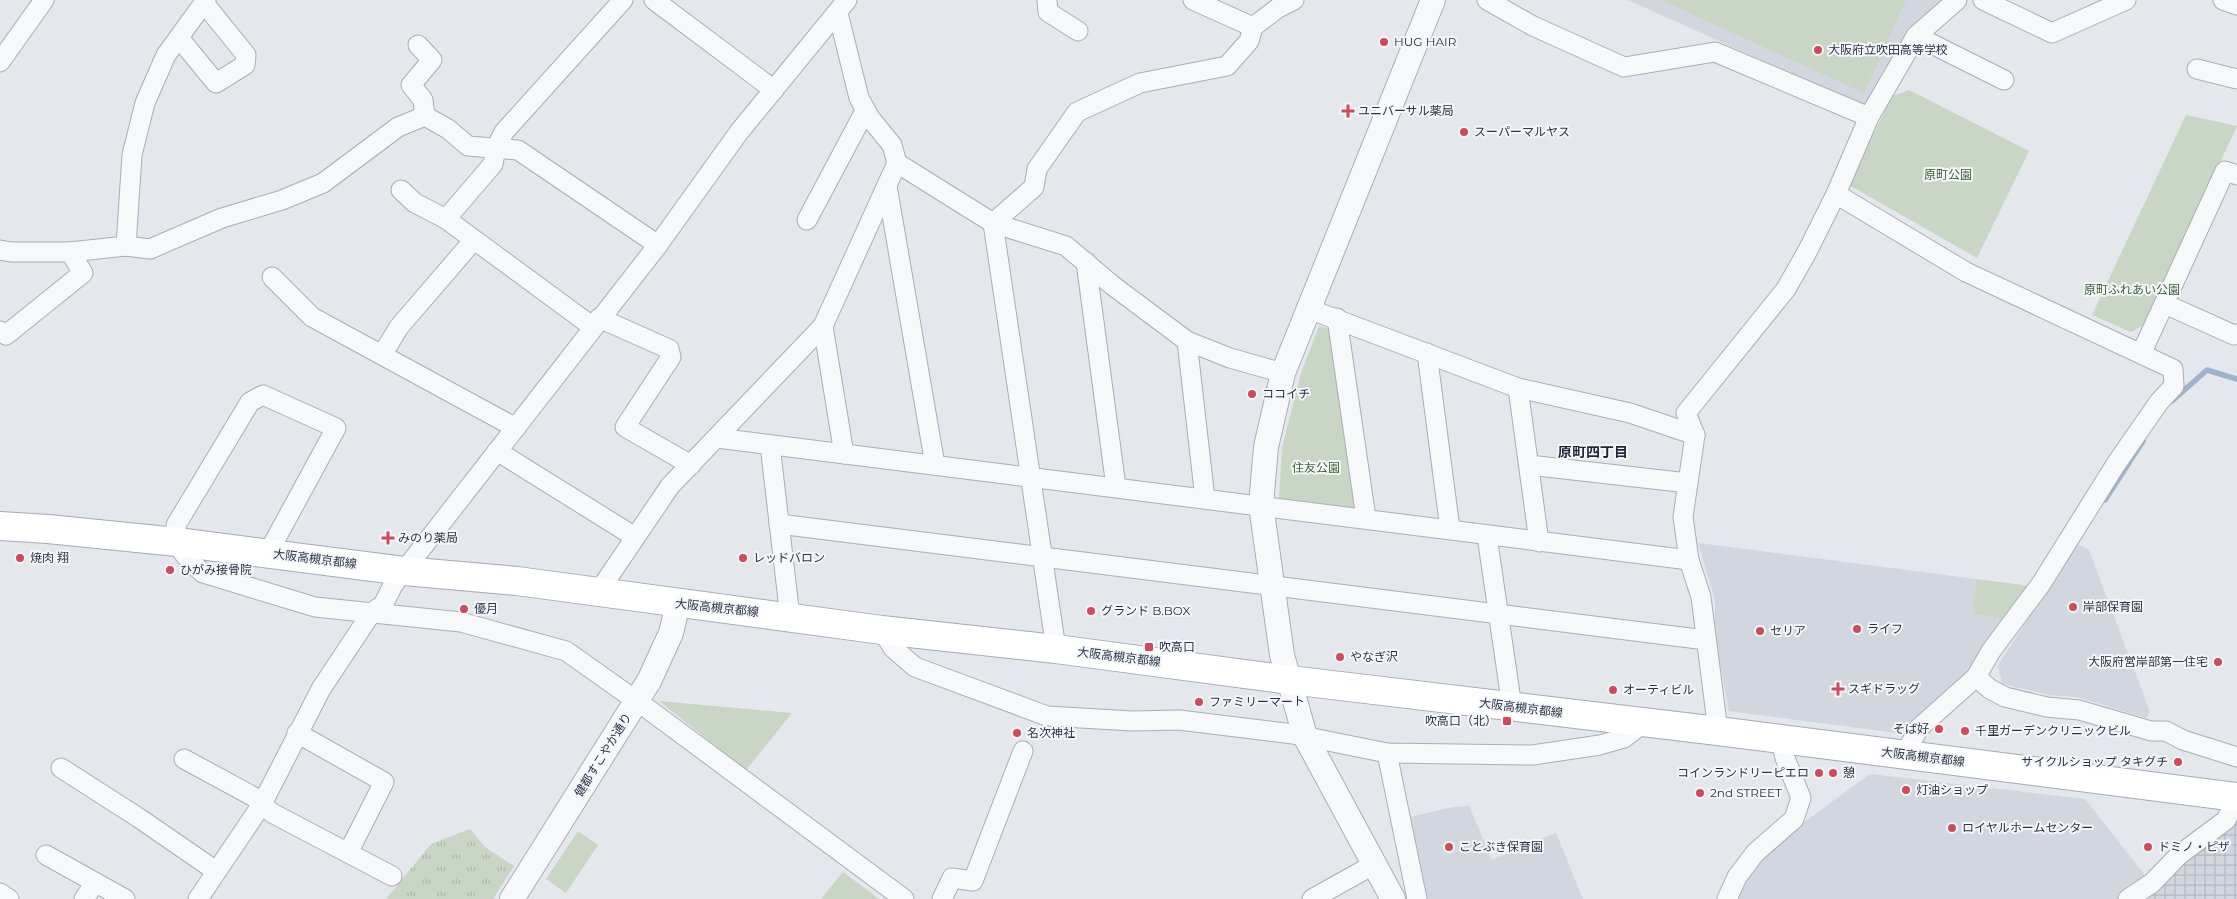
<svg xmlns="http://www.w3.org/2000/svg" width="2237" height="899" viewBox="0 0 2237 899" font-family="Montserrat,'Noto Sans JP',sans-serif">
	<style>
		.built { fill: #d2d6de }
		.industrial { fill: url(#industrial-grid) }
		.grass { fill: url(#grass-tufts) }
		.green { fill: #c9d6c5 }
		.lines { fill: none; stroke-linecap: round; stroke-linejoin: round }
		.stream { stroke: #9fb4cc; stroke-width: 5.5 }
		.minor-casing { stroke: #a9aeb7; stroke-width: 21 }
		.tertiary-casing { stroke: #a9aeb7; stroke-width: 26 }
		.primary-casing { stroke: #a3abb8; stroke-width: 30 }
		.minor { stroke: #f7f8fa; stroke-width: 19 }
		.tertiary { stroke: #f7f8fa; stroke-width: 24 }
		.primary { stroke: #fff; stroke-width: 28 }
		.poi-dot { fill: #d1495b; stroke: #f4f6f9; stroke-width: 2 }
		.labels { text-anchor: middle; stroke-width: 4; stroke-linejoin: round; paint-order: stroke }
		.poi-label { font-size: 12px; fill: #2b3445; stroke: #f4f6f9; text-anchor: start }
		.park-label { font-size: 12px; fill: #3f6138; stroke: #f4f6f9 }
		.street-label { font-size: 12px; fill: #2b3445; stroke: #f4f6f9 }
		.neighbourhood-label { font-size: 14px; font-weight: bold; fill: #1d2536; stroke: #f4f6f9 }
	</style>
	<defs>
		<pattern id="industrial-grid" width="8" height="8" patternUnits="userSpaceOnUse" patternTransform="scale(1.25)"><rect width="8" height="8" fill="#d2d6de"/><path d="M0 4h8M4 0v8" fill="none" stroke="#b4b8c0"/></pattern>
		<pattern id="grass-tufts" width="24" height="20" patternUnits="userSpaceOnUse" patternTransform="scale(1.25)"><rect width="24" height="20" fill="#c9d6c5"/><path d="M3 7l-1-3M5 7V3M7 7l1-3M15 17l-1-3M17 17v-4M19 17l1-3" fill="none" stroke="#adb8ab"/></pattern>
	</defs>
	<rect width="100%" height="100%" fill="#e4e7ec"/>
	<g class="built">
		<path d="M1628,0H1943L1909,32L1884,69L1866,107Z"/>
		<path d="M1698,543L1976,579L1973,614L2007,619L1978,664L1904,734L1729,711L1715,639V600Z"/>
		<path d="M2078,544L2089,550L2150,712L2146,718L2077,697L2050,695L2002,684L1998,665Z"/>
		<path d="M1870,774L2085,799L2148,879L2118,899H1731L1758,856Z"/>
		<path d="M1469,806L1492,860L1556,833L1583,899H1425L1406,818L1453,807Z"/>
	</g>
	<path class="industrial" d="M2237,819V899H2140L2181,860Z"/>
	<path class="grass" d="M470,829L485,847L514,866L493,899H386L431,844Z"/>
	<g class="green">
		<path d="M1661,0H1906L1864,93Z"/>
		<path d="M1909,90L2029,151L1977,258L1849,185L1892,96Z"/>
		<path d="M2186,115L2237,126L2144,325L2131,332L2092,315Z"/>
		<path d="M1319,326L1332,330L1357,504L1352,509L1279,498L1282,448L1301,373Z"/>
		<path d="M1976,579L2031,586L2007,619L1973,614Z"/>
		<path d="M659,701L792,713L746,770Z"/>
		<path d="M578,831L598,845L566,893L546,879Z"/>
		<path d="M843,872L879,899H821Z"/>
	</g>
	<g class="lines">
		<g class="stream">
			<path d="M2172,401L2207,370L2237,379"/>
			<path d="M2105,500L2143,441"/>
		</g>
		<defs>
			<g id="minor">
				<path d="M654,0L774,90"/>
				<path d="M1047,0L1048,12L1078,31"/>
				<path d="M1193,0L1253,27"/>
				<path d="M1487,0L1533,26L1624,67L1715,52L1869,117"/>
				<path d="M1983,0L2052,33L2126,0"/>
				<path d="M2223,0L2237,5"/>
				<path d="M838,13L859,98L870,118L892,145L897,163L993,223L1066,246L1112,285L1187,341L1230,358L1283,373"/>
				<path d="M1916,36L2004,80"/>
				<path d="M179,38L216,83L245,65L246,55L204,3"/>
				<path d="M418,45L432,60L411,85L423,100L425,116"/>
				<path d="M0,62L44,0"/>
				<path d="M2197,69L2237,79"/>
				<path d="M887,186L935,465"/>
				<path d="M401,190L415,203L446,219L593,327"/>
				<path d="M1836,194L1966,272L2173,369L2174,386L2159,402L2116,464L2041,584L1991,651L1976,677L1919,728L1904,755"/>
				<path d="M446,219L493,164L496,148L504,132L623,0"/>
				<path d="M807,220L865,111"/>
				<path d="M126,246L132,155L145,103L166,55L206,0"/>
				<path d="M0,250L11,252H70L126,246L150,249L222,218L282,200L323,183L398,127L425,116L448,129L468,146L518,150L658,245"/>
				<path d="M1086,262L1116,487"/>
				<path d="M272,277L312,317L516,428"/>
				<path d="M2165,304L2234,335L2237,334"/>
				<path d="M1309,309L1518,388L1630,413L1695,435"/>
				<path d="M599,318L669,349L671,357L625,427L691,465"/>
				<path d="M1337,318L1366,518"/>
				<path d="M823,326L844,454"/>
				<path d="M0,331L6,335L83,273L70,252"/>
				<path d="M1187,341L1205,499"/>
				<path d="M1427,353L1450,529"/>
				<path d="M2141,354L2225,171L2237,175"/>
				<path d="M382,355L399,327L473,241"/>
				<path d="M1518,388L1539,542"/>
				<path d="M717,438L1689,560"/>
				<path d="M770,445L790,617"/>
				<path d="M497,451L635,537"/>
				<path d="M1529,465L1688,483"/>
				<path d="M779,524L1706,640"/>
				<path d="M1487,536L1512,707"/>
				<path d="M268,553L336,428L263,395L250,402L176,525C177,549 184,557 203,573L315,607L461,622L566,651L648,709L904,899"/>
				<path d="M597,594L670,486L823,326L897,163"/>
				<path d="M882,630L893,648L915,667L1047,716L1132,721L1179,720L1293,734L1387,753L1533,755L1600,745L1624,738L1645,722"/>
				<path d="M1056,649L993,223L1034,187L1037,169L1077,112L1140,83L1227,66L1249,41L1253,27L1278,8L1294,0"/>
				<path d="M1976,677L1990,689L2005,697L2047,707L2079,710L2151,731H2166L2183,740L2237,757"/>
				<path d="M1718,731L1701,597L1689,560L1683,517L1695,435L1686,413L1786,289L1807,252L1836,194L1869,117L1916,36L1957,0"/>
				<path d="M297,733L384,782L348,853"/>
				<path d="M1387,753L1417,899"/>
				<path d="M184,759L254,797L272,813L392,876"/>
				<path d="M61,768L139,818L216,871"/>
				<path d="M46,855L125,899"/>
				<path d="M0,893L9,899"/>
				<path d="M84,899L94,884"/>
				<path d="M198,899L262,804L321,689L372,612L383,605L393,585L658,245L739,132L847,0"/>
				<path d="M942,899L952,878L973,881L1023,751"/>
				<path d="M1312,899L1373,865"/>
				<path d="M1727,899L1737,877L1755,853L1794,819L1801,798L1785,758L1781,740"/>
				<path d="M2128,899L2152,883L2179,855L2226,820L2237,798"/>
			</g>
			<g id="tertiary">
				<path d="M512,899L649,681L671,633L678,604"/>
				<path d="M1393,899L1305,736L1282,655L1261,505L1266,447L1283,373L1433,0"/>
			</g>
			<path id="primary" d="M0,526L48,529L177,542L404,571L517,581L882,630L1056,649L1290,680L1718,731L2237,797"/>
		</defs>
		<use href="#minor" class="minor-casing"/>
		<use href="#tertiary" class="tertiary-casing"/>
		<use href="#primary" class="primary-casing"/>
		<use href="#minor" class="minor"/>
		<use href="#tertiary" class="tertiary"/>
		<use href="#primary" class="primary"/>
	</g>
	<g class="poi-dot">
		<circle cx="1384" cy="42" r="5"/>
		<circle cx="1818" cy="50" r="5"/>
		<path d="M1345.5 103.5h5v5h5v5h-5v5h-5v-5h-5v-5h5z"/>
		<circle cx="1464" cy="132" r="5"/>
		<circle cx="1252" cy="394" r="5"/>
		<path d="M385.5 530.5h5v5h5v5h-5v5h-5v-5h-5v-5h5z"/>
		<circle cx="20" cy="558" r="5"/>
		<circle cx="743" cy="558" r="5"/>
		<circle cx="170" cy="570" r="5"/>
		<circle cx="2073" cy="607" r="5"/>
		<circle cx="464" cy="609" r="5"/>
		<circle cx="1091" cy="611" r="5"/>
		<circle cx="1857" cy="629" r="5"/>
		<circle cx="1760" cy="631" r="5"/>
		<rect x="1144" y="642" width="10" height="10" rx="2.5"/>
		<circle cx="1340" cy="657" r="5"/>
		<circle cx="2218" cy="662" r="5"/>
		<path d="M1835.5 681.5h5v5h5v5h-5v5h-5v-5h-5v-5h5z"/>
		<circle cx="1613" cy="690" r="5"/>
		<circle cx="1199" cy="702" r="5"/>
		<rect x="1502" y="716" width="10" height="10" rx="2.5"/>
		<circle cx="1939" cy="729" r="5"/>
		<circle cx="1965" cy="731" r="5"/>
		<circle cx="1017" cy="733" r="5"/>
		<circle cx="2178" cy="762" r="5"/>
		<circle cx="1819" cy="773" r="5"/>
		<circle cx="1833" cy="773" r="5"/>
		<circle cx="1906" cy="790" r="5"/>
		<circle cx="1700" cy="793" r="5"/>
		<circle cx="1952" cy="828" r="5"/>
		<circle cx="1449" cy="847" r="5"/>
		<circle cx="2148" cy="847" r="5"/>
	</g>
	<g class="labels">
		<g class="poi-label">
			<text x="1394" y="46">HUG HAIR</text>
			<text x="1828" y="54">大阪府立吹田高等学校</text>
			<text x="1358" y="115">ユニバーサル薬局</text>
			<text x="1474" y="136">スーパーマルヤス</text>
			<text x="1262" y="398">ココイチ</text>
			<text x="398" y="542">みのり薬局</text>
			<text x="30" y="562">焼肉 翔</text>
			<text x="753" y="562">レッドバロン</text>
			<text x="180" y="574">ひがみ接骨院</text>
			<text x="2083" y="611">岸部保育園</text>
			<text x="474" y="613">優月</text>
			<text x="1101" y="615">グランド B.BOX</text>
			<text x="1867" y="633">ライフ</text>
			<text x="1770" y="635">セリア</text>
			<text x="1159" y="651">吹高口</text>
			<text x="1350" y="661">やなぎ沢</text>
			<text x="2208" y="666" text-anchor="end">大阪府営岸部第一住宅</text>
			<text x="1848" y="693">スギドラッグ</text>
			<text x="1623" y="694">オーティビル</text>
			<text x="1209" y="706">ファミリーマート</text>
			<text x="1497" y="725" text-anchor="end">吹高口（北）</text>
			<text x="1929" y="733" text-anchor="end">そば好</text>
			<text x="1975" y="735">千里ガーデンクリニックビル</text>
			<text x="1027" y="737">名次神社</text>
			<text x="2168" y="766" text-anchor="end">サイクルショップ タキグチ</text>
			<text x="1809" y="777" text-anchor="end">コインランドリーピエロ</text>
			<text x="1843" y="777">憩</text>
			<text x="1916" y="794">灯油ショップ</text>
			<text x="1710" y="797">2nd STREET</text>
			<text x="1962" y="832">ロイヤルホームセンター</text>
			<text x="1459" y="851">ことぶき保育園</text>
			<text x="2158" y="851">ドミノ・ピザ</text>
		</g>
		<g class="park-label">
			<text x="1948" y="179">原町公園</text>
			<text x="2132" y="294">原町ふれあい公園</text>
			<text x="1316" y="472">住友公園</text>
		</g>
		<g class="street-label">
			<text transform="translate(315 559) rotate(7)" y="4">大阪高槻京都線</text>
			<text transform="translate(717 608) rotate(6)" y="4">大阪高槻京都線</text>
			<text transform="translate(1119 657) rotate(7)" y="4">大阪高槻京都線</text>
			<text transform="translate(1521 708) rotate(7)" y="4">大阪高槻京都線</text>
			<text transform="translate(603 755) rotate(-58)" y="4">健都すこやか通り</text>
			<text transform="translate(1923 757) rotate(7)" y="4">大阪高槻京都線</text>
		</g>
		<g class="neighbourhood-label">
			<text x="1593" y="457">原町四丁目</text>
		</g>
	</g>
</svg>
